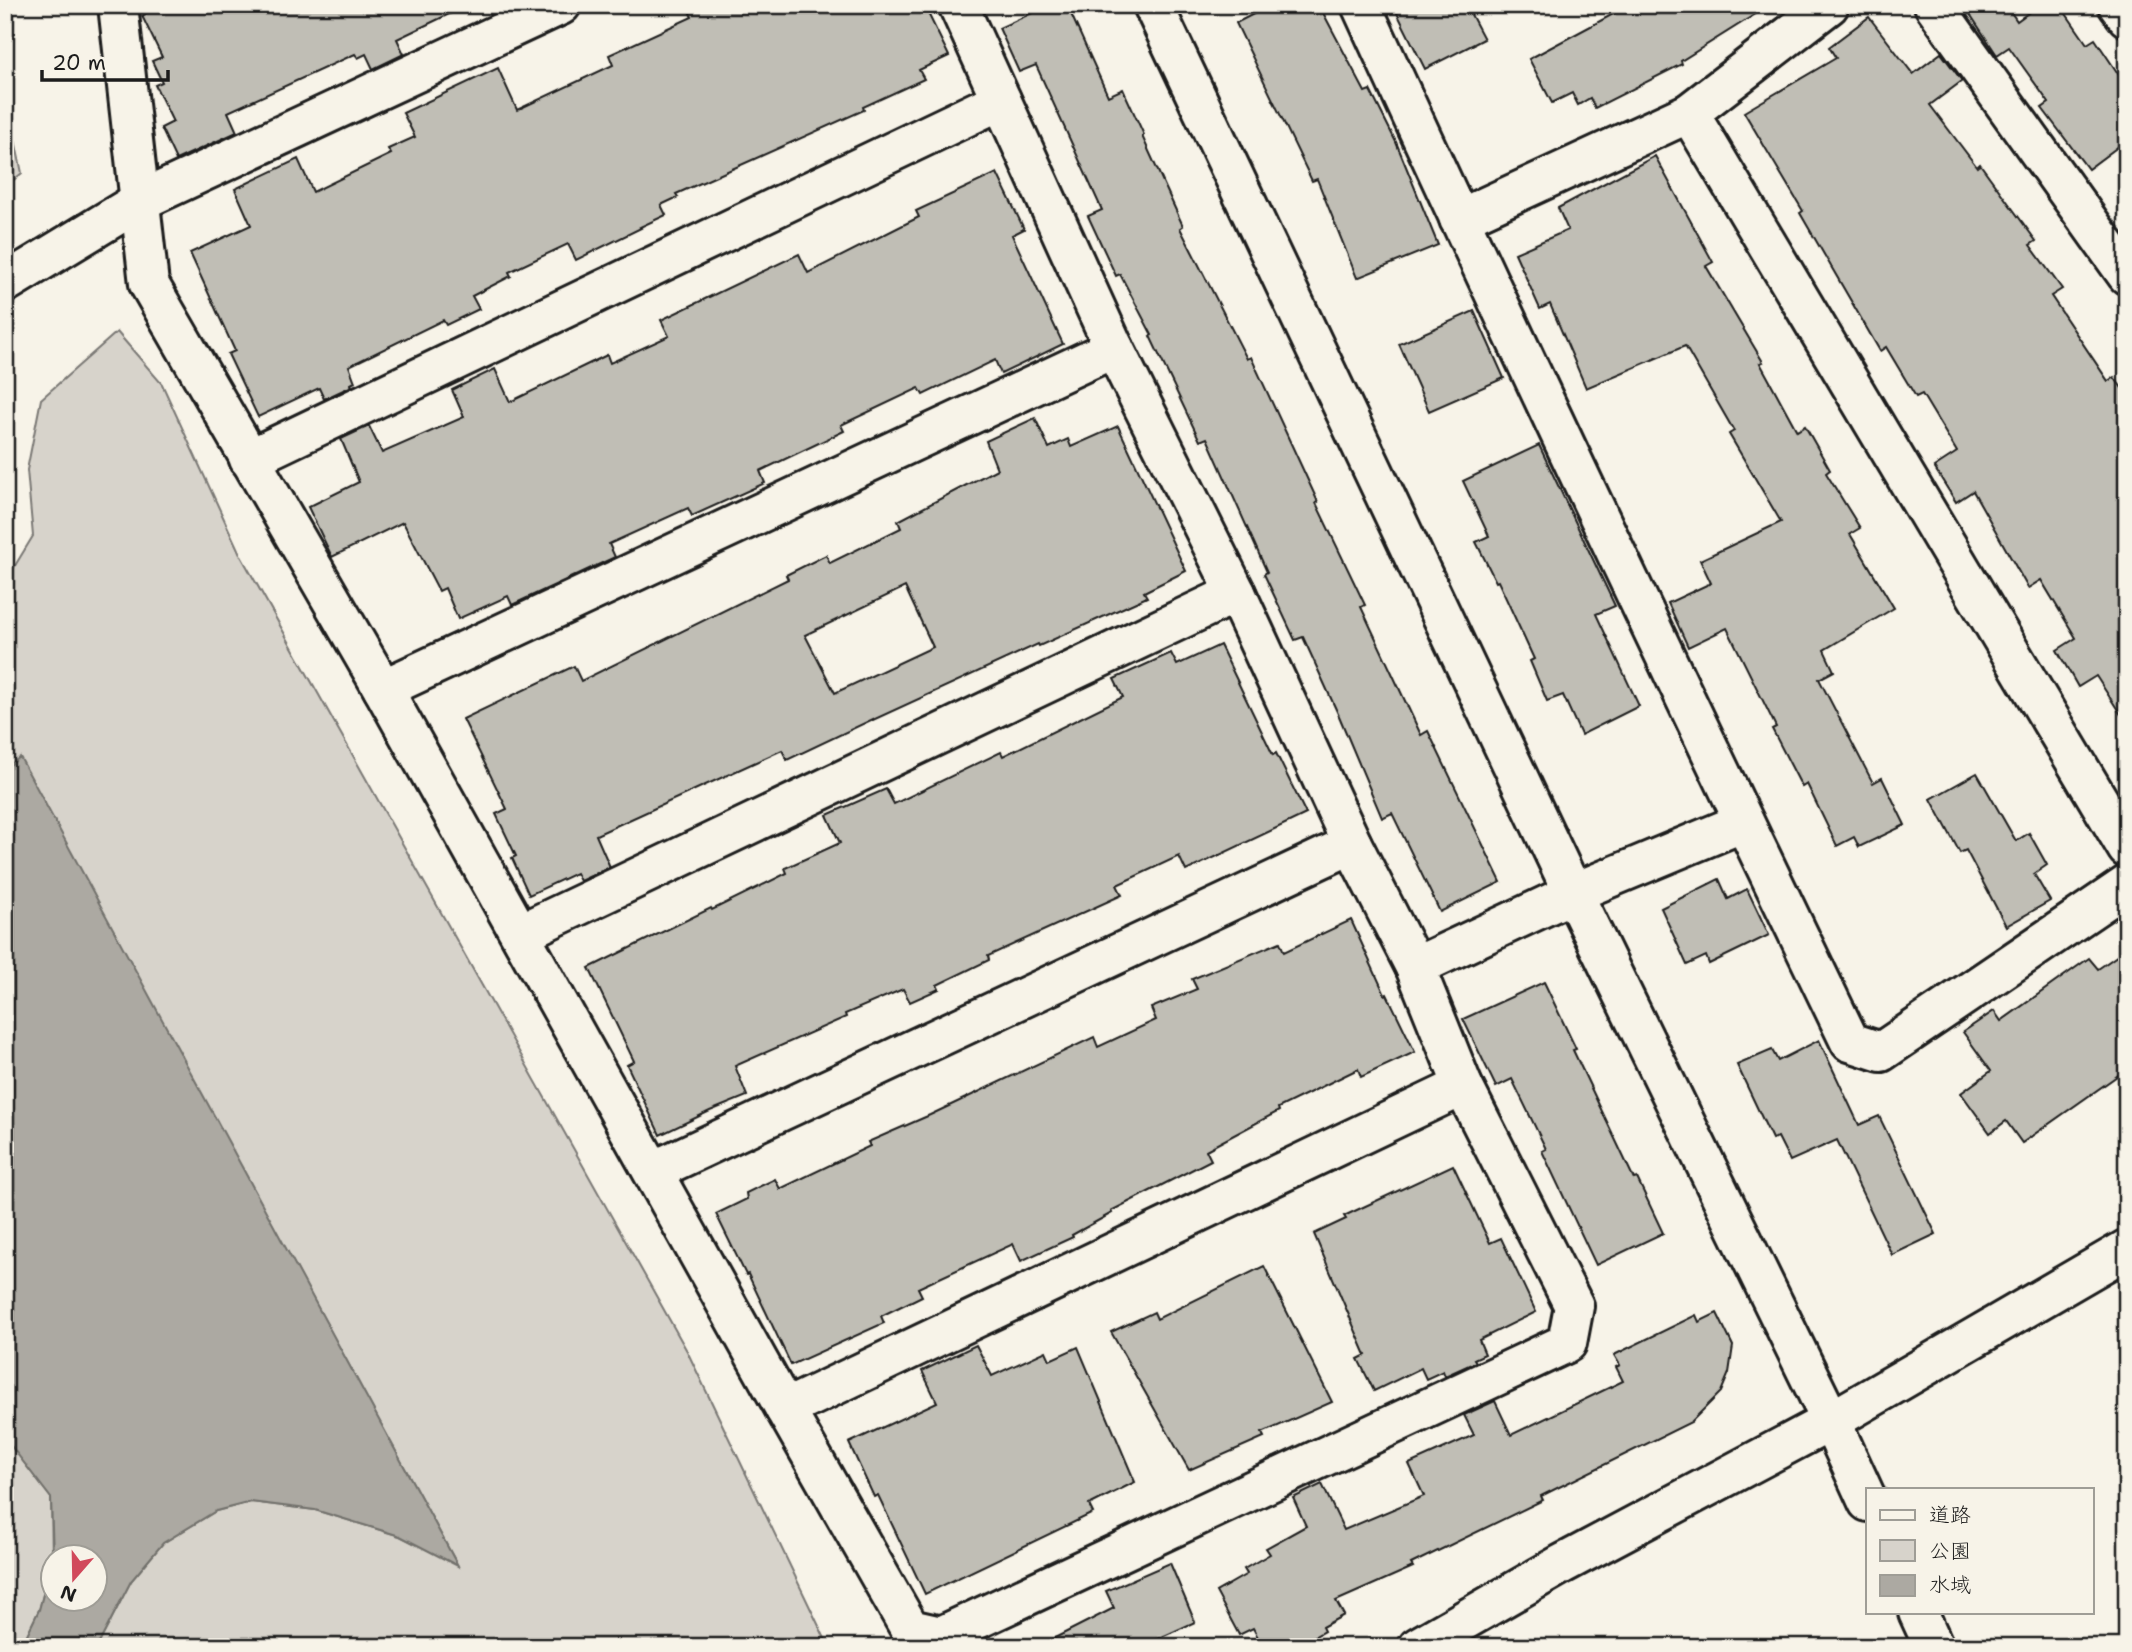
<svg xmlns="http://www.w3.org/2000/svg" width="2132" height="1652" viewBox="0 0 2132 1652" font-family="'Shantell Sans','Klee One',sans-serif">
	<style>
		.green { fill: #d7d3cb; stroke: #7a7874; stroke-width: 2 }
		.water { fill: #aca9a2; stroke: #72716c; stroke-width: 2 }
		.building { fill: #c0beb5; stroke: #1c1c1c; stroke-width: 2; fill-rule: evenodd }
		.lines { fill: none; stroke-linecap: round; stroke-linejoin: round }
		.minor-casing { stroke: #1c1c1c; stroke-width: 44 }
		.tertiary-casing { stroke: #1c1c1c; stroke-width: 44 }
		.minor { stroke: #f7f3e8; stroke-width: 38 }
		.tertiary { stroke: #f7f3e8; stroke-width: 38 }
	</style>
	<rect width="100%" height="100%" fill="#f7f3e8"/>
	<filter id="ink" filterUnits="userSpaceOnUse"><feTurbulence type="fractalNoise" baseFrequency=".0143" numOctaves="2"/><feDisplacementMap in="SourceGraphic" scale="14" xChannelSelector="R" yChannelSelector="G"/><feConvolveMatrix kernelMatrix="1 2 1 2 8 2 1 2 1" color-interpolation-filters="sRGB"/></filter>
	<g filter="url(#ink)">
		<g class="green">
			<path d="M5,93L22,173L5,187Z"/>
			<path d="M117,332L162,384L241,556L687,1351L829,1647H97L131,1581L163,1543L216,1511L251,1502L315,1510L400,1536L457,1564L242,1168L5,769V582L33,536L27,470L41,399Z"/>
			<path d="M5,1438L51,1498L52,1560L39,1610L21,1647H5Z"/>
		</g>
		<path class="water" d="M20,757L458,1566L400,1536L315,1510L251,1502L216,1511L163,1543L131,1581L97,1647H21L39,1610L52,1560V1600H94V1558L53,1557L51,1498L5,1438V769Z"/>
		<g class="building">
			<path d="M161,5H468L397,39L404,54L373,69L366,54L358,58L355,54L228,112L237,132L176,160L161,128L173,122L155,85L162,82L152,61L162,57L142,16Z"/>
			<path d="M686,5H924L949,56L919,70L924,79L863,107L864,110L676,194L678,197L661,205L666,215L640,227L641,228L576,260L568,244L509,272L511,276L472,296L479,309L446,325L443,320L349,366L355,382L351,384L352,386L324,399L319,388L258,417L228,354L235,351L190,253L251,225L235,189L298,159L313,192L391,154L388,149L415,137L403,113L498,68L517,110L613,65L609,55L692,17Z"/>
			<path d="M1050,5H1067L1108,96L1123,89L1144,135L1142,136L1183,226L1180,228L1247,359L1251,357L1318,502L1316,503L1365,605L1361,607L1421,735L1428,731L1501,882L1440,912L1392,813L1382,818L1339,716L1303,637L1295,640L1264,574L1267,572L1207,438L1200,441L1150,336L1152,335L1120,274L1116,276L1088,216L1102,210L1036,65L1019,72L999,28Z"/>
			<path d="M1271,5H1319L1365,92L1370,90L1396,142L1438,245L1357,278L1317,179L1312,181L1236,23Z"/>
			<path d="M1393,5H1466L1484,39L1425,69Z"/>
			<path d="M1630,5H1770L1681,61L1682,64L1595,108L1590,98L1578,105L1572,93L1552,103L1529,59Z"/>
			<path d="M1964,5H2006L2017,21L2039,5H2060L2087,44L2095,39L2127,87V140L2088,169L2042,108L2049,103L2009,47L1997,55Z"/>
			<path d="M1869,17L1913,74L1941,53L1962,81L1930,105L1977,167L1980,164L2036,241L2030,245L2062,289L2051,296L2108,381L2114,377L2127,395V724L2096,676L2078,687L2057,650L2076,638L2041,580L2028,588L1973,491L1956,502L1934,467L1957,452L1922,394L1916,397L1886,347L1880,351L1800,213L1803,211L1744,112L1836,58L1829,47Z"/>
			<path d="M1655,156L1713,262L1706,266L1763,362L1760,363L1797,431L1805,426L1830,470L1826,473L1860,528L1850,534L1894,608L1824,650L1834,671L1819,679L1873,783L1882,778L1905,825L1859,847L1854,837L1837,846L1807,784L1802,787L1772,729L1776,727L1727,628L1688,647L1668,603L1711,583L1700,560L1781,522L1729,434L1734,431L1685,346L1586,388L1550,304L1540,309L1515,253L1568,230L1558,208Z"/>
			<path d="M997,173L1024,229L1012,235L1063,344L1001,374L995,360L923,395L919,388L841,425L844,431L760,471L765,483L692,516L688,508L609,544L615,557L512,605L508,596L458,619L445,588L439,591L403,522L332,557L308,507L359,482L341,439L369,426L382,453L464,417L452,390L495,369L510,402L607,355L610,363L669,336L661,320L799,254L808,273L919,217L916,211Z"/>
			<path d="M1474,311L1504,378L1429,411L1399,344Z"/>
			<path d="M1035,418L1049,448L1068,439L1071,447L1118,426L1186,571L1144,592L1147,597L1039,646L1038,644L873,720V719L787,760L782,750L596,835L610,867L580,881L576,873L529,895L512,858L516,856L496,814L507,809L463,719L574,666L581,681L788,579L786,575L826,555L830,563L901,528L898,521L997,469L986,441ZM905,587L933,647L835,693L805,635Z"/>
			<path d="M1539,445L1615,606L1596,614L1639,706L1581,735L1563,695L1547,701L1530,661L1534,659L1498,581L1496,582L1476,542L1489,536L1463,481Z"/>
			<path d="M1220,645L1273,755L1276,753L1306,814L1186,871L1179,856L1117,885L1122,895L988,956L989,960L937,985L939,989L910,1002L903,989L845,1014L846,1017L735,1066L747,1096L710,1111L660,1135L627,1065L634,1061L589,968L711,908L712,910L787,873L785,868L840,843L827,815L886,789L894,804L1001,752L1003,756L1123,697L1114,679L1171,653L1177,665Z"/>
			<path d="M1977,773L2016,841L2029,833L2047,865L2034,874L2050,901L2006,926L1966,850L1960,853L1931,799Z"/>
			<path d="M1719,879L1728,899L1747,889L1769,935L1709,964L1706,956L1687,965L1661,908Z"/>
			<path d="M1351,920L1385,995L1387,994L1415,1052L1361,1077L1358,1069L1278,1108L1279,1111L1206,1150L1211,1160L1111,1211L1112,1213L1072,1235L1073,1237L1021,1261L1013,1244L918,1288L922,1296L881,1316L884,1323L791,1365L748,1274L746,1275L716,1214L747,1199L746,1193L775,1179L780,1189L870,1146L868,1142L930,1115L1094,1037L1098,1047L1156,1020L1151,1008L1197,989L1192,979L1280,942L1284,952Z"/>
			<path d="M2127,949V1069L2022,1143L2006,1121L1990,1133L1961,1093L1991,1071L1963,1032L1994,1011L2001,1021L2089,958L2098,969Z"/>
			<path d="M1544,982L1576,1049L1573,1050L1634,1179L1637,1178L1663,1233L1596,1265L1542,1151L1546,1149L1512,1079L1496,1087L1463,1019Z"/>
			<path d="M1819,1040L1859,1125L1879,1116L1936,1234L1892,1255L1837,1140L1790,1161L1778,1137L1772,1139L1737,1065L1772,1050L1778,1061Z"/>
			<path d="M1453,1165L1490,1243L1501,1238L1536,1312L1479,1340L1485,1354L1474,1359L1476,1362L1445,1376L1443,1371L1426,1379L1421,1368L1374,1391L1358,1359L1366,1355L1314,1234L1346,1219L1344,1216Z"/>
			<path d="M1264,1266L1332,1402L1262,1433L1264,1437L1189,1470L1111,1332L1154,1312L1157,1319Z"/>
			<path d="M1717,1313L1733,1346L1729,1373L1721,1392L1691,1422L1541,1496L1543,1500L1411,1564L1413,1567L1336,1601L1344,1615L1322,1627L1324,1631L1296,1647H1263L1253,1628L1239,1635L1216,1592L1247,1574L1244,1569L1270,1554L1266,1548L1306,1526L1293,1498L1322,1484L1344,1530L1424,1496L1409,1464L1474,1435L1464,1415L1495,1401L1511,1435L1623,1381L1616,1367L1620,1365L1614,1355L1696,1315L1699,1322Z"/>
			<path d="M976,1345L992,1376L1046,1351L1050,1360L1078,1347L1135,1482L1089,1505L1093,1513L925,1594L878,1495L874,1497L849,1443L937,1402L922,1371Z"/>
			<path d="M1170,1563L1195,1622L1140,1647H1037L1114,1608L1106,1591Z"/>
		</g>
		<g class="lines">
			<defs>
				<g id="minor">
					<path d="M118,5L149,284L383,689L785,1409L910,1629L941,1636L1567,1343L1574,1306L1463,1086L1415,967L1352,844L1236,593L1114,348L958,5"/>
					<path d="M1361,5C1520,353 1684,698 1850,1042L1881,1052L2127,885"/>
					<path d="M1934,5L2127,275"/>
					<path d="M2118,5L2127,17"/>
					<path d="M1689,113L2127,848"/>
					<path d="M1459,219L1689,113L1829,5"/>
					<path d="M5,283L140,201L561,5"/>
					<path d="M249,459L1001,100"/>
					<path d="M383,689L1114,348"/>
					<path d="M521,933L1236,593"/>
					<path d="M1415,967L1573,893L1744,822"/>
					<path d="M653,1171L1352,844"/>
					<path d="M785,1409L1463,1086"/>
				</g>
				<g id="tertiary">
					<path d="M1153,5L1573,893L1831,1421L1868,1502"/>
					<path d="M1918,1612L1934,1647"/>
					<path d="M1418,1647L1562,1564L1831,1421L2127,1249"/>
				</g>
			</defs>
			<use href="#minor" class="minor-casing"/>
			<use href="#tertiary" class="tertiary-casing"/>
			<use href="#minor" class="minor"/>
			<use href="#tertiary" class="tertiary"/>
		</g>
	</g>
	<rect width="2132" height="1652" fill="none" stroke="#f7f3e8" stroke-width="28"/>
	<rect x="14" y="14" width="2104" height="1624" fill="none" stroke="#1c1c1c" stroke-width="2.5" filter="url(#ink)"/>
	<rect x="1866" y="1488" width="228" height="126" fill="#f7f3e8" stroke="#9f9d96" stroke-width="2"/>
	<rect x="1880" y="1510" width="35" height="10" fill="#f7f3e8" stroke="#9f9d96" stroke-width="2"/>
	<text x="1929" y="1522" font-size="21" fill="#1c1c1c">道路</text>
	<rect x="1880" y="1540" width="35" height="21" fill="#d7d3cb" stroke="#9f9d96" stroke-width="2"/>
	<text x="1929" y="1558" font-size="21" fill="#1c1c1c">公園</text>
	<rect x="1880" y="1575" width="35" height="21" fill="#aca9a2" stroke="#9f9d96" stroke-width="2"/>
	<text x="1929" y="1592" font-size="21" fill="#1c1c1c">水域</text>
	<g transform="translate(74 1578) rotate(200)"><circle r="33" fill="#f7f3e8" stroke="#9f9d96" stroke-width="2"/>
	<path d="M0-5L12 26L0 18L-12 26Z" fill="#d1495b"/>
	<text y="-10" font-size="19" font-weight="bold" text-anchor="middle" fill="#1c1c1c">N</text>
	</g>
	<path d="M42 70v10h126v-10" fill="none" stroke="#1c1c1c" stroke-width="3.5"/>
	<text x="52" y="70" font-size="21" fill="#1c1c1c" stroke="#f7f3e8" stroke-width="5" paint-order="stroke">20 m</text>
</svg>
